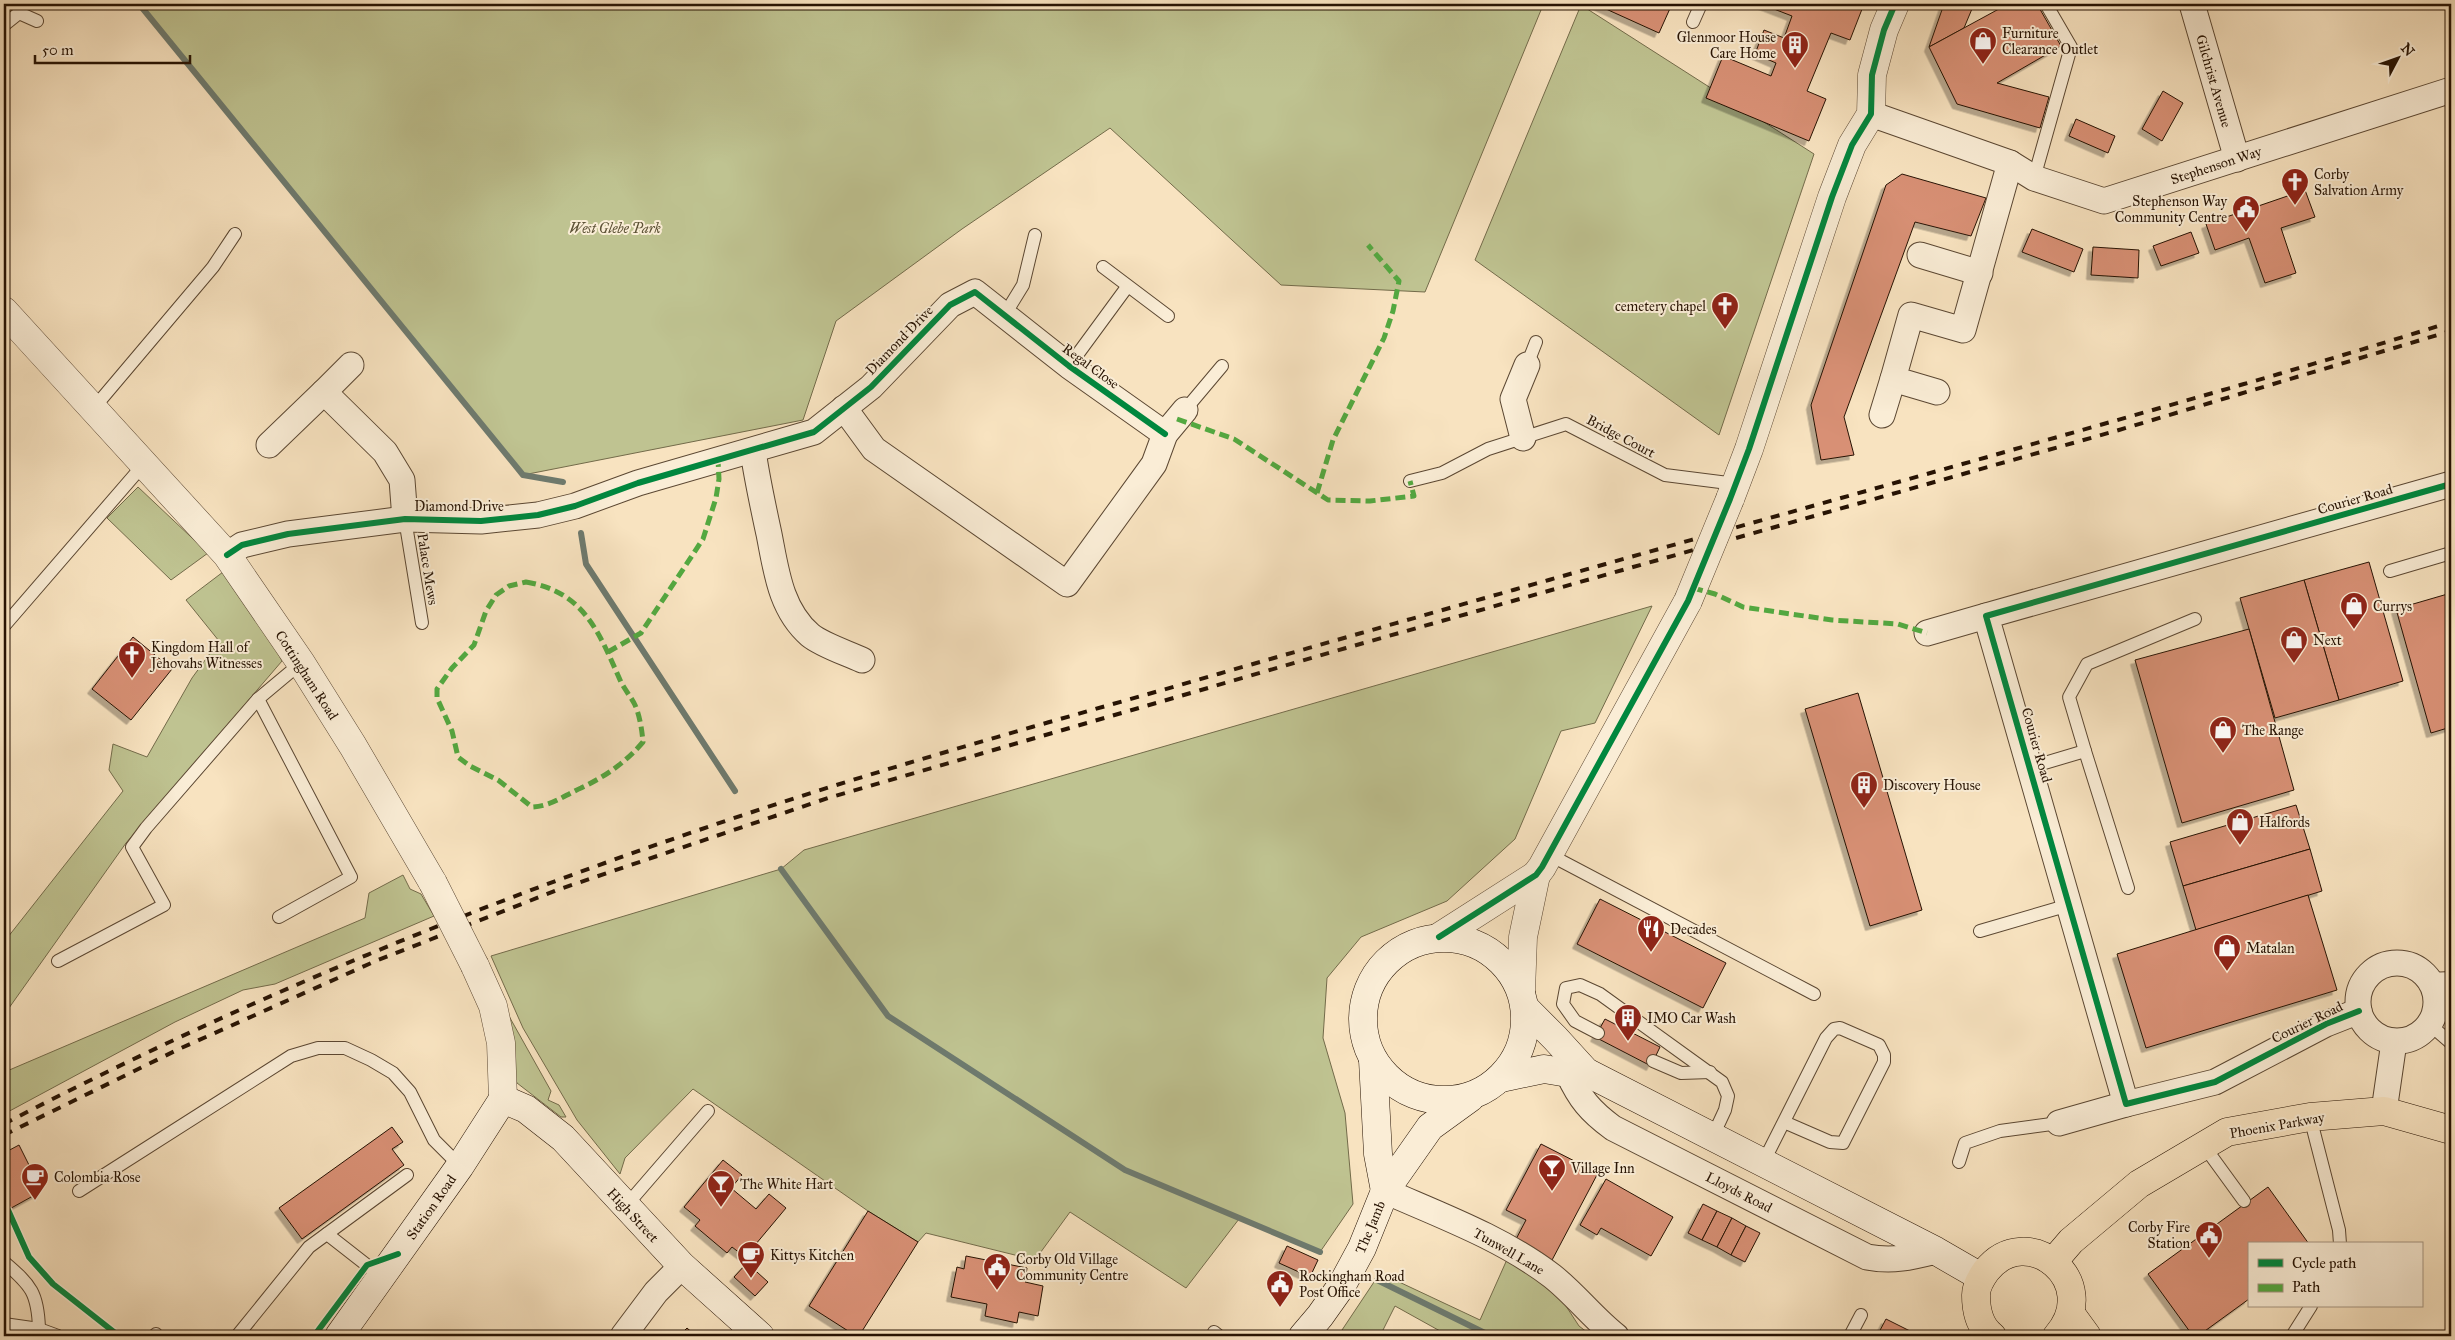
<svg xmlns="http://www.w3.org/2000/svg" width="2455" height="1340" viewBox="0 0 2455 1340" font-family="'IM FELL Great Primer',serif">
	<style>
		.green { fill: #bfc391; stroke: #736b4a }
		.lines { fill: none; stroke-linecap: round; stroke-linejoin: round }
		.stream { stroke: #6e7a6e; stroke-width: 6 }
		.building { fill: #d89074; stroke: #271303; filter: url(#shadow) }
		.service-casing { stroke: #5b4732; stroke-width: 14 }
		.minor-casing { stroke: #5b4732; stroke-width: 27 }
		.tertiary-casing { stroke: #5b4732; stroke-width: 29 }
		.secondary-casing { stroke: #271303; stroke-width: 29 }
		.primary-casing { stroke: #271303; stroke-width: 29 }
		.service { stroke: #faedd6; stroke-width: 12 }
		.minor { stroke: #faedd6; stroke-width: 25 }
		.tertiary { stroke: #faedd6; stroke-width: 28 }
		.secondary { stroke: #faedd6; stroke-width: 28 }
		.primary { stroke: #f8e3c0; stroke-width: 28 }
		.rail { stroke: #271303; stroke-width: 4; stroke-dasharray: 9 9; stroke-linecap: butt }
		.tertiary-bridge-casing { stroke: #5b4732; stroke-width: 29; stroke-linecap: butt }
		.tertiary-bridge { stroke: #faedd6; stroke-width: 28 }
		.quiet { stroke: #53a840; stroke-width: 5; stroke-dasharray: 10 5; stroke-linecap: butt }
		.cycleway-casing { stroke: #faedd6; stroke-width: 9 }
		.cycleway { stroke: #00873e; stroke-width: 6 }
		.labels { text-anchor: middle; stroke-width: 4; stroke-linejoin: round; paint-order: stroke }
		.poi-label { font-size: 14px; fill: #271303; stroke: #faedd6; text-anchor: start }
		.street-label { font-size: 14px; fill: #271303; stroke: #faedd6 }
		.park-label { font-size: 14px; font-style: italic; fill: #5c5135; stroke: #faedd6 }
	</style>
	<defs>
		<filter id="shadow"><feDropShadow dx="-4.5" dy="4.5" stdDeviation="0" flood-color="#0004"/></filter>
	</defs>
	<rect width="100%" height="100%" fill="#f8e3c0"/>
	<filter id="stains"><feTurbulence type="fractalNoise" baseFrequency=".004" numOctaves="4"/><feColorMatrix values="0 0 0 0 .2 0 0 0 0 .09 0 0 0 0 .02 0 0 0 .5 -.17"/></filter>
	<radialGradient id="worn" r=".72"><stop offset=".6" stop-color="#630" stop-opacity="0"/><stop offset="1" stop-color="#630" stop-opacity=".3"/></radialGradient>
	<g class="green">
		<path d="M139,4H1537L1541,10L1425,292L1281,285L1110,128L962,229L836,321L803,420L523,475Z"/>
		<path d="M1581,5L1814,154L1719,435L1475,260Z"/>
		<path d="M138,487L208,553L171,580L107,518Z"/>
		<path d="M223,572L258,615L282,661L126,843L4,1015V942L123,791L109,770L113,744L147,757L192,678L219,641L186,600Z"/>
		<path d="M1652,606L1595,723L1561,731L1515,839L1447,901L1361,937L1327,978L1323,1038L1345,1113L1353,1204L1320,1252L1239,1219L1186,1288L1070,1212L1035,1260L926,1233L918,1242L868,1211L693,1089L625,1158L620,1174L577,1120L523,1028L491,956L781,869L804,850Z"/>
		<path d="M403,875L410,889L421,894L434,916L275,984L243,990L175,1022L4,1114V1066L7,1071L365,918L369,893Z"/>
		<path d="M505,1009L551,1091L548,1100L559,1105L566,1117H561L517,1083L514,1075Z"/>
		<path d="M1509,1255L1549,1280L1579,1326L1592,1336H1449L1395,1306L1380,1336H1338L1380,1273L1480,1320Z"/>
	</g>
	<g class="lines">
		<g class="stream">
			<path d="M139,4L523,475L563,482"/>
			<path d="M581,533L586,564L735,791"/>
			<path d="M781,869L888,1016L1125,1170L1320,1252"/>
			<path d="M1377,1280L1491,1336"/>
		</g>
	</g>
	<g class="building">
		<path d="M1595,4H1672L1659,33Z"/>
		<path d="M1761,4H1864L1850,40L1831,33L1807,91L1826,99L1809,141L1706,98L1723,56L1771,76L1776,63L1755,54L1764,30L1784,38L1792,16Z"/>
		<path d="M1944,4H1974L1964,28L1929,47Z"/>
		<path d="M2008,4H2037L2061,46L1997,83L2049,97L2040,128L1957,104L1929,47Z"/>
		<path d="M2163,91L2183,103L2162,141L2142,129Z"/>
		<path d="M2076,119L2115,136L2108,153L2069,136Z"/>
		<path d="M1902,174L1986,198L1971,236L1915,222L1844,417L1854,455L1821,460L1811,405L1886,185Z"/>
		<path d="M2305,190L2315,217L2281,228L2296,273L2265,283L2249,238L2215,250L2206,224Z"/>
		<path d="M2032,229L2083,249L2074,272L2022,252Z"/>
		<path d="M2191,232L2199,253L2161,266L2153,246Z"/>
		<path d="M2093,247L2139,250L2138,278L2091,275Z"/>
		<path d="M2369,562L2403,681L2339,700L2304,580Z"/>
		<path d="M2304,580L2339,700L2275,718L2240,598Z"/>
		<path d="M2451,593V727L2431,733L2396,609Z"/>
		<path d="M2249,629L2294,790L2182,823L2135,660Z"/>
		<path d="M133,637L172,669L131,720L92,689Z"/>
		<path d="M1858,693L1922,910L1870,926L1805,709Z"/>
		<path d="M2296,805L2310,849L2183,886L2170,842Z"/>
		<path d="M2310,849L2322,891L2196,930L2183,886Z"/>
		<path d="M2308,895L2337,990L2146,1048L2117,954Z"/>
		<path d="M1600,899L1726,963L1703,1008L1577,944Z"/>
		<path d="M1605,1019L1660,1047L1651,1066L1595,1037Z"/>
		<path d="M392,1127L403,1142L392,1149L404,1165L302,1239L279,1208Z"/>
		<path d="M1541,1144L1598,1173L1551,1262L1514,1243L1526,1220L1506,1210Z"/>
		<path d="M19,1145L42,1191L4,1212V1153Z"/>
		<path d="M723,1160L742,1175L731,1188L756,1209L769,1194L786,1208L745,1257L732,1247L727,1253L695,1226L700,1220L684,1207Z"/>
		<path d="M1606,1179L1673,1217L1651,1256L1601,1228L1597,1235L1580,1225Z"/>
		<path d="M2268,1187L2309,1244H2249V1299L2198,1336H2193L2148,1274Z"/>
		<path d="M1703,1204L1717,1211L1702,1240L1688,1233Z"/>
		<path d="M868,1211L918,1242L859,1336H856L809,1306Z"/>
		<path d="M1717,1211L1732,1218L1717,1247L1702,1240Z"/>
		<path d="M1732,1218L1746,1226L1731,1255L1717,1247Z"/>
		<path d="M1746,1226L1760,1233L1745,1262L1731,1255Z"/>
		<path d="M1287,1246L1318,1260L1310,1277L1279,1263Z"/>
		<path d="M966,1256L1027,1268L1025,1282L1043,1286L1038,1316L1019,1312L1017,1323L985,1316L987,1304L951,1297L957,1267L964,1269Z"/>
		<path d="M747,1263L768,1282L755,1296L734,1277Z"/>
		<path d="M1886,1319L1920,1336H1877Z"/>
		<path d="M687,1328L696,1336H679Z"/>
	</g>
	<g class="lines">
		<defs>
			<g id="service">
				<path d="M1693,22L1701,4"/>
				<path d="M4,25L19,13L37,21"/>
				<path d="M2034,178L2071,47L2046,4"/>
				<path d="M1103,267L1168,316"/>
				<path d="M1004,316L1023,285L1035,235"/>
				<path d="M1527,365L1536,342"/>
				<path d="M1069,366L1127,287"/>
				<path d="M93,409L213,267L235,234"/>
				<path d="M1185,410L1222,366"/>
				<path d="M1410,481L1442,473L1488,449L1566,424L1665,475L1736,484"/>
				<path d="M405,519L422,623"/>
				<path d="M2390,571L2451,553"/>
				<path d="M4,626L144,464"/>
				<path d="M258,699L351,877L279,917"/>
				<path d="M2085,751L2069,697L2087,664L2195,619"/>
				<path d="M2031,767L2085,751L2128,888"/>
				<path d="M1550,855L1814,994"/>
				<path d="M1980,931L2069,905"/>
				<path d="M58,961L164,905L132,847L146,828L258,699L301,663"/>
				<path d="M2429,979L2451,978"/>
				<path d="M2428,1023L2451,1043"/>
				<path d="M1598,1033L1575,1021L1563,1004L1566,988L1580,985L1600,994L1722,1082L1728,1096L1725,1110L1712,1138"/>
				<path d="M1653,1061L1681,1073L1710,1072"/>
				<path d="M2310,1117L2339,1230L2340,1244"/>
				<path d="M2204,1146L2244,1201"/>
				<path d="M1959,1162L1965,1143L2000,1131L2059,1123"/>
				<path d="M1763,1163L1826,1038L1834,1029L1840,1028L1879,1045L1884,1055V1062L1843,1143L1830,1142L1784,1122"/>
				<path d="M79,1191L291,1056L318,1048H345L371,1060L393,1073L410,1092L434,1140L460,1166"/>
				<path d="M625,1207L708,1111"/>
				<path d="M327,1234L382,1277"/>
				<path d="M4,1262C31,1285 38,1293 39,1329"/>
				<path d="M4,1324L39,1329L58,1336"/>
				<path d="M1214,1332L1219,1336"/>
				<path d="M154,1336L156,1334"/>
				<path d="M237,1336L309,1247L407,1175"/>
				<path d="M1850,1336L1861,1315"/>
				<path d="M2292,1336L2311,1306"/>
			</g>
			<g id="minor">
				<path d="M2192,4L2237,159"/>
				<path d="M1871,114L2010,163L2034,178L2104,201L2451,90"/>
				<path d="M1920,255L1980,273"/>
				<path d="M324,392L351,365"/>
				<path d="M1937,392L1893,379L1911,315L1963,330L2010,163"/>
				<path d="M844,408L874,449L1067,584L1154,464L1165,434L1185,410"/>
				<path d="M1882,415L1893,379"/>
				<path d="M1523,438L1513,399L1527,365"/>
				<path d="M269,445L324,392L385,452L402,480L405,519"/>
				<path d="M753,451C757,479 763,506 769,534C776,569 780,609 810,635C822,645 847,653 862,660"/>
				<path d="M227,555L242,545L288,534L405,519L481,521L538,515L575,506L638,483L814,432L871,387L950,305L975,292L1069,366L1165,434"/>
				<path d="M1927,633L1986,616"/>
				<circle cx="2397" cy="1002" r="39"/>
				<path d="M2359,1011L2326,1024L2215,1082L2126,1104L1986,616L2451,484"/>
				<path d="M1568,1073C1580,1099 1590,1111 1613,1128L1867,1257C1893,1262 1912,1257 1936,1251"/>
				<path d="M2384,1111L2394,1042"/>
				<path d="M2059,1123L2126,1104"/>
				<path d="M1385,1191C1442,1216 1502,1238 1552,1276C1575,1294 1593,1318 1616,1336"/>
				<path d="M623,1336L656,1292L682,1266"/>
			</g>
			<g id="tertiary">
				<path d="M4,311L227,555L301,663L353,746L433,883"/>
				<path d="M1730,499L1749,449L1832,197L1852,145L1871,114L1872,75L1884,30L1895,4"/>
				<path d="M1439,937L1536,875L1542,867L1688,601"/>
				<path d="M475,966L493,1006L501,1043L503,1099"/>
				<path d="M1521,991L1523,937L1536,875"/>
			</g>
			<g id="secondary">
				<circle cx="1444" cy="1019" r="81"/>
				<path d="M1526,1009L1555,1038L1586,1072L1936,1251L1981,1277"/>
				<path d="M1373,1060L1378,1154L1385,1191"/>
				<path d="M1501,1078L1544,1069L1568,1073L1586,1072"/>
				<path d="M339,1336L460,1166L503,1099L526,1109L563,1138L682,1266L760,1336"/>
				<path d="M1303,1336L1320,1316L1342,1285L1362,1248L1385,1191L1430,1127L1470,1098"/>
			</g>
			<g id="primary">
				<path d="M2053,1262L2071,1241L2139,1184L2227,1132L2310,1117L2384,1111L2451,1130"/>
				<path d="M2071,1314L2087,1336"/>
				<path d="M1992,1336C1979,1326 1976,1310 1976,1295C1976,1286 1981,1278 1986,1271C2027,1219 2104,1282 2057,1336"/>
			</g>
		</defs>
		<use href="#service" class="service-casing"/>
		<use href="#minor" class="minor-casing"/>
		<use href="#tertiary" class="tertiary-casing"/>
		<use href="#secondary" class="secondary-casing"/>
		<use href="#primary" class="primary-casing"/>
		<use href="#service" class="service"/>
		<use href="#minor" class="minor"/>
		<use href="#tertiary" class="tertiary"/>
		<use href="#secondary" class="secondary"/>
		<use href="#primary" class="primary"/>
		<g class="rail">
			<path d="M4,1124C226,1008 459,912 696,831C855,776 1018,731 1180,685C1450,607 1720,532 1991,456C2144,412 2299,370 2451,322"/>
			<path d="M4,1135L179,1049L378,960L560,889L828,798L1346,648L2119,430L2451,331"/>
		</g>
		<defs>
			<g id="tertiary-bridge">
				<path d="M1688,601L1730,499"/>
				<path d="M433,883L475,966"/>
			</g>
		</defs>
		<use href="#tertiary-bridge" class="tertiary-bridge-casing"/>
		<use href="#tertiary-bridge" class="tertiary-bridge"/>
		<g class="quiet">
			<path d="M1177,419L1234,439L1328,500L1370,501L1414,496L1410,481"/>
			<path d="M1317,493L1333,440L1384,338L1393,311L1399,281L1368,245"/>
			<path d="M526,582C585,592 599,633 621,682C625,690 631,697 635,705C640,716 642,731 643,742C625,763 606,776 581,788C563,796 552,806 532,807L498,780L470,766L458,757L452,731L437,698V689L452,668L474,645L486,611L496,595L509,586Z"/>
			<path d="M1693,588L1715,594L1743,607L1832,620L1898,624L1927,633"/>
			<path d="M608,652L641,633L703,539L716,498L719,479L718,460"/>
		</g>
		<defs>
			<g id="cycleway">
				<path d="M227,555L242,545L288,534L405,519L481,521L538,515L575,506L638,483L814,432L871,387L950,305L975,292L1069,366L1165,434"/>
				<path d="M1439,937L1536,875L1542,867L1688,601L1730,499L1749,449L1832,197L1852,145L1871,114L1872,75L1884,30L1895,4"/>
				<path d="M2359,1011L2326,1024L2215,1082L2126,1104L1986,616L2451,484"/>
				<path d="M8,1210L29,1257L53,1284L119,1336"/>
				<path d="M314,1336L367,1265L398,1254"/>
			</g>
		</defs>
		<use href="#cycleway" class="cycleway-casing"/>
		<use href="#cycleway" class="cycleway"/>
	</g>
	<defs>
		<symbol id="shop-pin" viewBox="-11 -11 22 30"><path d="M0 17L-7.5 6A9.5 9.5 0 1 1 7.5 6Z" fill="#8f2418" stroke="#faedd6"/><path d="M-5-2.5h2.3a2.7 3.5 0 0 1 5.4 0H5L5.5 6h-11ZM-1.5-2.5h3a1.5 2.3 0 0 0-3 0Z" fill="#fff"/></symbol>
		<symbol id="building-pin" viewBox="-11 -11 22 30"><path d="M0 17L-7.5 6A9.5 9.5 0 1 1 7.5 6Z" fill="#8f2418" stroke="#faedd6"/><path d="M-4-6H4V6H1V3H-1V6H-4ZM-2.5-4.3h1.7v1.8h-1.7ZM.8-4.3h1.7v1.8H.8ZM-2.5-1h1.7V.8h-1.7ZM.8-1h1.7V.8H.8Z" fill="#fff"/></symbol>
		<symbol id="church-pin" viewBox="-11 -11 22 30"><path d="M0 17L-7.5 6A9.5 9.5 0 1 1 7.5 6Z" fill="#8f2418" stroke="#faedd6"/><path d="M-1.2-6h2.4v3.5h3.3v2.4h-3.3V6h-2.4V-.1h-3.3v-2.4h3.3Z" fill="#fff"/></symbol>
		<symbol id="civic-pin" viewBox="-11 -11 22 30"><path d="M0 17L-7.5 6A9.5 9.5 0 1 1 7.5 6Z" fill="#8f2418" stroke="#faedd6"/><path d="M-.6-6.5H3V-4.5H.6V-3L4-1V1h2V6H-6V1h2V-1L-.6-3ZM-1.2 2.5V6h2.4V2.5Z" fill="#fff"/></symbol>
		<symbol id="restaurant-pin" viewBox="-11 -11 22 30"><path d="M0 17L-7.5 6A9.5 9.5 0 1 1 7.5 6Z" fill="#8f2418" stroke="#faedd6"/><path d="M-5-6h1v4h1v-4h1v4h1v-4h1v5L-1.5 .5V6h-2V.5L-5-1ZM5-6V6H3V1.5H1.5Q1.5-4 5-6Z" fill="#fff"/></symbol>
		<symbol id="bar-pin" viewBox="-11 -11 22 30"><path d="M0 17L-7.5 6A9.5 9.5 0 1 1 7.5 6Z" fill="#8f2418" stroke="#faedd6"/><path d="M-6-5H6L.8 .8V4.5H3.5V6h-7V4.5H-.8V.8Z" fill="#fff"/></symbol>
		<symbol id="cafe-pin" viewBox="-11 -11 22 30"><path d="M0 17L-7.5 6A9.5 9.5 0 1 1 7.5 6Z" fill="#8f2418" stroke="#faedd6"/><path d="M-5.5-4.5H6V0H3Q3 3.5 0 3.5H-2.5Q-5.5 3.5-5.5 0ZM3-3.2v2h1.7v-2ZM-6 4.5H4V6H-6Z" fill="#fff"/></symbol>
	</defs>
	<g fill-rule="evenodd">
		<use href="#shop-pin" x="1967" y="25" width="32" height="43"/>
		<use href="#building-pin" x="1779" y="29" width="32" height="43"/>
		<use href="#church-pin" x="2279" y="166" width="32" height="43"/>
		<use href="#civic-pin" x="2230" y="193" width="32" height="43"/>
		<use href="#church-pin" x="1709" y="290" width="32" height="43"/>
		<use href="#shop-pin" x="2338" y="590" width="32" height="43"/>
		<use href="#shop-pin" x="2278" y="624" width="32" height="43"/>
		<use href="#church-pin" x="116" y="639" width="32" height="43"/>
		<use href="#shop-pin" x="2207" y="714" width="32" height="43"/>
		<use href="#building-pin" x="1848" y="769" width="32" height="43"/>
		<use href="#shop-pin" x="2224" y="806" width="32" height="43"/>
		<use href="#restaurant-pin" x="1635" y="913" width="32" height="43"/>
		<use href="#shop-pin" x="2211" y="932" width="32" height="43"/>
		<use href="#building-pin" x="1612" y="1002" width="32" height="43"/>
		<use href="#bar-pin" x="1536" y="1152" width="32" height="43"/>
		<use href="#cafe-pin" x="19" y="1161" width="32" height="43"/>
		<use href="#bar-pin" x="705" y="1168" width="32" height="43"/>
		<use href="#civic-pin" x="2193" y="1219" width="32" height="43"/>
		<use href="#cafe-pin" x="735" y="1239" width="32" height="43"/>
		<use href="#civic-pin" x="981" y="1251" width="32" height="43"/>
		<use href="#civic-pin" x="1264" y="1268" width="32" height="43"/>
	</g>
	<g class="labels">
		<g class="poi-label">
			<text x="2002" y="38">Furniture<tspan x="2002" dy="16">Clearance Outlet</tspan></text>
			<text x="1776" y="42" text-anchor="end">Glenmoor House<tspan x="1776" dy="16">Care Home</tspan></text>
			<text x="2314" y="179">Corby<tspan x="2314" dy="16">Salvation Army</tspan></text>
			<text x="2227" y="206" text-anchor="end">Stephenson Way<tspan x="2227" dy="16">Community Centre</tspan></text>
			<text x="1706" y="311" text-anchor="end">cemetery chapel</text>
			<text x="2373" y="611">Currys</text>
			<text x="2313" y="645">Next</text>
			<text x="151" y="652">Kingdom Hall of<tspan x="151" dy="16">Jehovahs Witnesses</tspan></text>
			<text x="2242" y="735">The Range</text>
			<text x="1883" y="790">Discovery House</text>
			<text x="2259" y="827">Halfords</text>
			<text x="1670" y="934">Decades</text>
			<text x="2246" y="953">Matalan</text>
			<text x="1647" y="1023">IMO Car Wash</text>
			<text x="1571" y="1173">Village Inn</text>
			<text x="54" y="1182">Colombia Rose</text>
			<text x="740" y="1189">The White Hart</text>
			<text x="2190" y="1232" text-anchor="end">Corby Fire<tspan x="2190" dy="16">Station</tspan></text>
			<text x="770" y="1260">Kittys Kitchen</text>
			<text x="1016" y="1264">Corby Old Village<tspan x="1016" dy="16">Community Centre</tspan></text>
			<text x="1299" y="1281">Rockingham Road<tspan x="1299" dy="16">Post Office</tspan></text>
		</g>
		<g class="street-label">
			<text transform="translate(2214 81) rotate(74)" y="5">Gilchrist Avenue</text>
			<text transform="translate(2216 165) rotate(-18)" y="5">Stephenson Way</text>
			<text transform="translate(899 340) rotate(-46)" y="5">Diamond Drive</text>
			<text transform="translate(1091 366) rotate(36)" y="5">Regal Close</text>
			<text transform="translate(1621 436) rotate(28)" y="5">Bridge Court</text>
			<text transform="translate(2355 499) rotate(-16)" y="5">Courier Road</text>
			<text x="459" y="511">Diamond Drive</text>
			<text transform="translate(428 569) rotate(81)" y="5">Palace Mews</text>
			<text transform="translate(307 675) rotate(57)" y="5">Cottingham Road</text>
			<text transform="translate(2037 745) rotate(74)" y="5">Courier Road</text>
			<text transform="translate(2307 1022) rotate(-26)" y="5">Courier Road</text>
			<text transform="translate(2277 1125) rotate(-10)" y="5">Phoenix Parkway</text>
			<text transform="translate(1739 1192) rotate(27)" y="5">Lloyds Road</text>
			<text transform="translate(431 1207) rotate(-55)" y="5">Station Road</text>
			<text transform="translate(633 1215) rotate(47)" y="5">High Street</text>
			<text transform="translate(1370 1227) rotate(-67)" y="5">The Jamb</text>
			<text transform="translate(1509 1251) rotate(30)" y="5">Tunwell Lane</text>
		</g>
		<g class="park-label">
			<text x="615" y="233">West Glebe Park</text>
		</g>
	</g>
	<rect width="2455" height="1340" fill="none" stroke="#f8e3c0" stroke-width="20"/>
	<rect x="5" y="5" width="2445" height="1330" fill="none" stroke="#271303" stroke-width="2.5"/>
	<rect x="10" y="10" width="2435" height="1320" fill="none" stroke="#271303"/>
	<rect x="2248" y="1242" width="175" height="65" fill="#faedd6" stroke="#a69682"/>
	<rect x="2258" y="1259" width="25" height="8" fill="#00873e" stroke="#a69682"/>
	<text x="2292" y="1268" font-size="15" fill="#271303">Cycle path</text>
	<rect x="2258" y="1284" width="25" height="8" fill="#53a840" stroke="#a69682"/>
	<text x="2292" y="1292" font-size="15" fill="#271303">Path</text>
	<g transform="translate(2398 58) rotate(49)" stroke="#faedd6" stroke-width="4" paint-order="stroke">
	<path d="M0-4L9 19L0 12L-9 19Z" fill="#271303"/>
	<text y="-8" font-size="14" font-weight="bold" text-anchor="middle" fill="#271303">N</text>
	</g>
	<path d="M35 55v8h155v-8" fill="none" stroke="#271303" stroke-width="2.5"/>
	<text x="42" y="55" font-size="15" fill="#271303" stroke="#faedd6" stroke-width="4" paint-order="stroke">50 m</text>
	<rect width="100%" height="100%" filter="url(#stains)"/>
	<rect width="100%" height="100%" fill="url(#worn)"/>
</svg>
